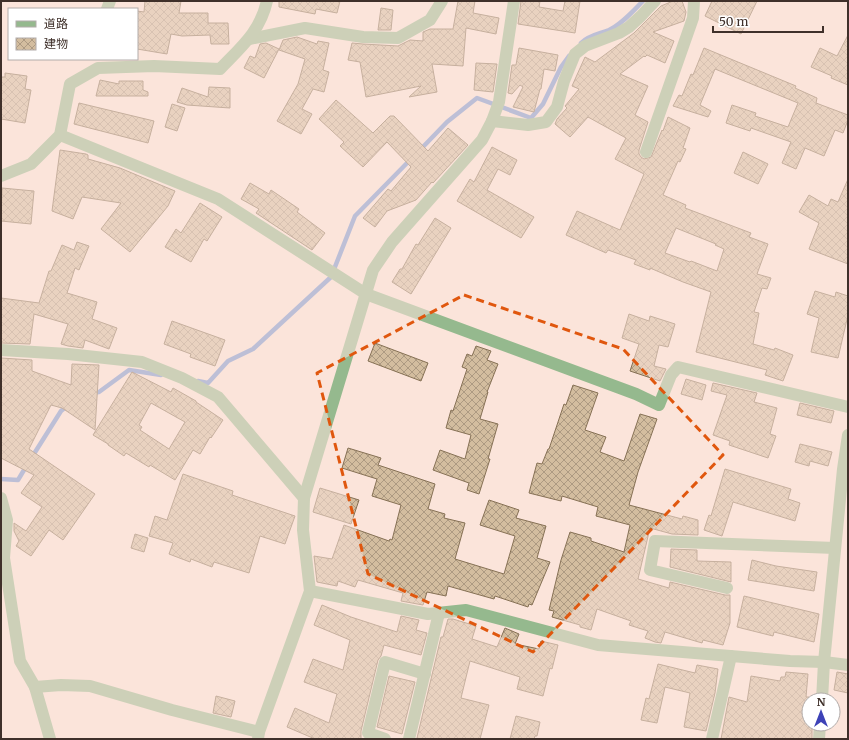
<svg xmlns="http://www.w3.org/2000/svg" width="849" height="740" viewBox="0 0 849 740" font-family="Merriweather,'Noto Sans JP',serif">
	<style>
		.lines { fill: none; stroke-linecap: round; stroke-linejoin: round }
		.stream { stroke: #7293d1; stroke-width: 4.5 }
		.building { fill: url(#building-cross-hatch); stroke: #867155; fill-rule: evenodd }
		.minor { stroke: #95b98e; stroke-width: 12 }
		.marked { fill: none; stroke: #e0570e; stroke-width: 3; stroke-dasharray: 8 5; stroke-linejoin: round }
	</style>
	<defs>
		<pattern id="building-cross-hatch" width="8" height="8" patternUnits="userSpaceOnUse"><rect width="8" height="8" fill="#d3bd9f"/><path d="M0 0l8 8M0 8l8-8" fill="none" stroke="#ad9a82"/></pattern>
	</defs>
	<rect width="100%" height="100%" fill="#fbe4da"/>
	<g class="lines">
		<g class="stream">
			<path d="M581,43C589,35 599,34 609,30C622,24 633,11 643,1"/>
			<path d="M420,150L447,122L477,98L531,118L543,104L561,67L569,56"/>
			<path d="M198,381L208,383L228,361L253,349L331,277L355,216L410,160"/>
			<path d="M92,393L99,392L129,370L161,375"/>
			<path d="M32,457L61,411L67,406"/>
			<path d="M1,479L18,480L27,465"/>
		</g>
	</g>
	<g class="building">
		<path d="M145,1H181L179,13H208V23H228L229,44H211L210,35L182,36L171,34L167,54L137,49V11L144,12Z"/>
		<path d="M279,1H340L337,13L316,9L315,14L279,7Z"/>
		<path d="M458,1H475L473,13L499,18L496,34L466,28L463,66L432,64L437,92L409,97L421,86L366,97L360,62L348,60L352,43L363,44L398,46L410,40L423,41V32L430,29H453Z"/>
		<path d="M521,1H540L539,7L563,11L565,1H580L575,33L518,24Z"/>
		<path d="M673,1H682L686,12L684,21L653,32L674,41L665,63L647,55L645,57L644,56L620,74L648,86L635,115L648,122L639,150V154L641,157L644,159L651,157L662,130L663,131L668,117L690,128L683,148L686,149L680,162L678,161L663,195L686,205L685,208L751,233L749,237L768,244L757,274L771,278L767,289L762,288L754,312L759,313L753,344L774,350L775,348L793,355L783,381L765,375L767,370L696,352L711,292L683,282L650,268V270L634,264L636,260L608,250L606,253L566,235L577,211L620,230L644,174L615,159L626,138L588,117L570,137L555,124L557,119L567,108L565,106L579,89L572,86L585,57L595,62L634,33L661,6ZM676,228L716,244L715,245L724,249L717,271L691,261L690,262L665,253Z"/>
		<path d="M712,1H757L741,34L705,16Z"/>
		<path d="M381,8L393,10L391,30H378Z"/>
		<path d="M848,35V85L831,78L832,76L811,67L820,48L837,56Z"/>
		<path d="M297,37L317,44L318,41L329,43L323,70L329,72L324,92L313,89L302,109L312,114L301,134L277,121L298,84L305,59L279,50L283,40Z"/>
		<path d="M266,43L279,49L264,78L244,68L250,56L255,58L260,44Z"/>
		<path d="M519,48L558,55L555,71L544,69L541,89H540L534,112L513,107L523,87L520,85L512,94L508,93L512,65H516Z"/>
		<path d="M704,48L796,86L795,88L817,98L816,103L848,115V120L843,133L835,130L824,156L805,148L796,169L782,163L791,142L751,128L750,131L726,123L732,105L756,113L755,116L788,127L798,103L715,69L700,105L711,111L708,117L673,106L679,95L682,96L691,74L693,75Z"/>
		<path d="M476,63L497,64L493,92L474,90Z"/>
		<path d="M5,73L27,76L25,89L31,90L25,123L1,119V77H5Z"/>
		<path d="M100,80L119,84V81H143V90L148,92V96H96Z"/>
		<path d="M209,87L230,88V108L187,105L177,102L182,88L208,97Z"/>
		<path d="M336,100L373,133L390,116H394L428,151L448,128L468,145L433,183L432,182L416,200L387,211L375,227L363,218L388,189L391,191L411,167L387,142L363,167L340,146L344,142L319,119Z"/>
		<path d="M79,103L154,121L148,143L74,124Z"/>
		<path d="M172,104L185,108L177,131L165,127Z"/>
		<path d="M492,147L517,160L510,175L498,169L487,190L534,217L521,238L457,201L470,179L474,182Z"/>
		<path d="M60,150L86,154L88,155V159L120,168L175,191L168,206L130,252L101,229L121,203L82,197L73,219L52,211Z"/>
		<path d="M743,152L768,164L758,184L734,173Z"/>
		<path d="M848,179V264L809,249L819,223L799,212L809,195L828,206L831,199L838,202Z"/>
		<path d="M250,183L269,194L271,190L299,209L297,212L325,233L312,250L256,213L259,209L241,199Z"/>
		<path d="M2,188L34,191L31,224L1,221Z"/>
		<path d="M200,203L222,217L207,241L204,239L191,262L165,247L176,229L181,233Z"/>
		<path d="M435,218L451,228L411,294L392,282L400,269H402L416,244L418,245Z"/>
		<path d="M77,242L89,246L79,270L75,268L67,293L97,302L92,319L117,328L109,349L85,340L83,348L68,346L61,344L68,324L34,314L30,344L1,343V298L39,303L49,271H51L62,245L74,250Z"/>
		<path d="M815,291L835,297L836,292L848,296V315L838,358L811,352L819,318L807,314Z"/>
		<path d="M629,314L649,321L650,316L675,324L668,347L659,345L654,366L666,369L660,381L630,371L639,344L622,338Z"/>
		<path d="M172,321L225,340L215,366L190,357L191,354L164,344Z"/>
		<path d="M375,343L428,363L421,381L368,361Z"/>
		<path d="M476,346L491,351L487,360L498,364L487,392H488L480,419L498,424L488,459H490L479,494L467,490L469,483L433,470L440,450L465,459L471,435L446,428L451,410L453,411L467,369L462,367L467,354L472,356Z"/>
		<path d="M1,358L32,360V371L71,385L72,364L99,365L95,430L62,408L51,405L29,449L95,494L63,540L49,530L31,556L16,546L19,541L14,531V523L26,531L42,507L21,493L34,475L1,458Z"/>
		<path d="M132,372L171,392L173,388L196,401V402L223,420L211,438L210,437L200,454L193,450L175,480L150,465L149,467L126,453L124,456L108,445V444L93,435ZM151,403L185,422L169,449L140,430L142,427L139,425Z"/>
		<path d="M686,379L706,385L702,400L681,394Z"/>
		<path d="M713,383L757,393L754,402L777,408L770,434L776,436L768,458L729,445L730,441L713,435L727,395L711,391Z"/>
		<path d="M573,385L598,393L585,430L606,437L600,452L624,461L640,414L657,419L638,472L629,505L682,519L683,516L698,520V535L672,534L650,528L638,579L669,588L670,582L725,595H730V623L723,645L703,640L702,643L665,632L661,643L655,642L645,638L648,631L629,625L631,621L597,609L591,630L580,627V625L552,617L554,611L549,610L561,560L570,532L591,538V541L624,552L630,525L596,516L598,507L562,496L561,501L529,493L537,463L542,464L548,449H549L564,404L566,405Z"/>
		<path d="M800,403L834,411L831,423L797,415Z"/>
		<path d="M800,444L832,452L828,466L810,461L809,466L795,462Z"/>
		<path d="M348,448L381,458L378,465L435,484L428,509L445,514L444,518L465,523L455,559L504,574L515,536L480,525L489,500L519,510L516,518L546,526L537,558L550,562L532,605L529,604L528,607L495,596L494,599L448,586L446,596L427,592L423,605L401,601L403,593L358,580L355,587L338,581L337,586L317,582L314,556L332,559L344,525L389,541L390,539L392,540L401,505L372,496L377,479L342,468Z"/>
		<path d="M725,469L791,489L788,499L800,503L795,521L733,502L722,536L704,530L709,515L711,516Z"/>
		<path d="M183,474L233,491L232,495L295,516L285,544L260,536L249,573L214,562L212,567L191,559L190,562L169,554L173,543L149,536L155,516L167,520Z"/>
		<path d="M320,488L359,500L351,524L313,512Z"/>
		<path d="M135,534L148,538L144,552L131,548Z"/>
		<path d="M671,549L697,550V561L731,562V582L670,567Z"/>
		<path d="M752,560L776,566L817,572L814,591L748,580Z"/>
		<path d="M744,596L819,614L814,642L774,632L773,636L737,627Z"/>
		<path d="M322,605L351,617L397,632L401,616L419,620L416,630L427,633L421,655L384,645L381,656L378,660L361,731V739H315L287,727L295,708L329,723L337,694L304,682L313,659L343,670L350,640L314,625Z"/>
		<path d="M448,619H453L476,626L472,639L497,647L505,628L519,634L515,644L539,649L541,641L558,645L552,669L550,668L543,696L517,689L520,677L470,661L461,698L489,705L480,739H421L417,738L441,637H443Z"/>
		<path d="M658,664L695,673L697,665L718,669L715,693L706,731L684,727L690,693L665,687L657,723L641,720L646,698L649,699Z"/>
		<path d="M786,672L808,674L806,697H809V727H812V739H721L729,697L747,702L751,676L780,681L781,677H785Z"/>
		<path d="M837,672L848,674V693L834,690Z"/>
		<path d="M389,676L415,682L402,734L377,727Z"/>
		<path d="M216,696L235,701L231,717L213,713Z"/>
		<path d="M516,716L540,722L537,736H535L534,739H510Z"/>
	</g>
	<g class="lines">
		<g class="minor">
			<path d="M107,9L110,1"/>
			<path d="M249,39L305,28L363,37L398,38L430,20L442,1"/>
			<path d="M492,121L528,125L546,122L557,107L564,81L575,54L585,46L619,33L629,27L641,16L655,1"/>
			<path d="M60,135L218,199L366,294L636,394L659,405L671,375L678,367L848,407"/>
			<path d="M646,152L693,18L694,1"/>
			<path d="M1,176L31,164L60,135L70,84L98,68L154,66L220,69C241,47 260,32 267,1"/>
			<path d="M1,350L68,354L142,362L182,378L218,397L304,498"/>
			<path d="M1,498L7,520L4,558L20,661L35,687L50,739"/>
			<path d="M727,588L650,570L655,541L835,548"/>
			<path d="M310,591L428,614L466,610L598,645L790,661L824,662L848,665"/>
			<path d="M35,687L61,685L90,686L172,710L259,732"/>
			<path d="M822,700L824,662L843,469L848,435"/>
			<path d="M258,739L259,732L310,591L303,530L304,498L373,270L392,242L482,140L492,121L499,102L514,1"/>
			<path d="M385,739L368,733L385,662L425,674"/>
			<path d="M409,739L439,613"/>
			<path d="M712,739L731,656"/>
			<path d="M819,739L820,724"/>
		</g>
	</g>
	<path d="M0 0H849V740H0ZM464,295L623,349L723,455L533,652L368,574L317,373Z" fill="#fbe4da" fill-opacity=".55" fill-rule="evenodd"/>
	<path class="marked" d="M464,295L623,349L723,455L533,652L368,574L317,373Z"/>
	<rect width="849" height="740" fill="none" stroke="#3f302a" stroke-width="4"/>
	<rect x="8" y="8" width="130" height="52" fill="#ffffff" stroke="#b2acaa"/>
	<rect x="16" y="21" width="20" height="6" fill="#95b98e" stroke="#b2acaa"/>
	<text x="44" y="28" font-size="12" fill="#3f302a">道路</text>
	<rect x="16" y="38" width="20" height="12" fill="url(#building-cross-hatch)" stroke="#b2acaa"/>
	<text x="44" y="48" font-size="12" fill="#3f302a">建物</text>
	<g transform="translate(821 712)"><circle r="19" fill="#ffffff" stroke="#b2acaa"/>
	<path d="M0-3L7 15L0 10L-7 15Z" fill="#3d42b7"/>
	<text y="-6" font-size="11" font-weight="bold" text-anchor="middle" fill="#3f302a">N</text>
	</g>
	<path d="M713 26v6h110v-6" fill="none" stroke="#3f302a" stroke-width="2"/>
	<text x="719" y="26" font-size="12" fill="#3f302a" stroke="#ffffff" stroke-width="3" paint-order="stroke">50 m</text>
</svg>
